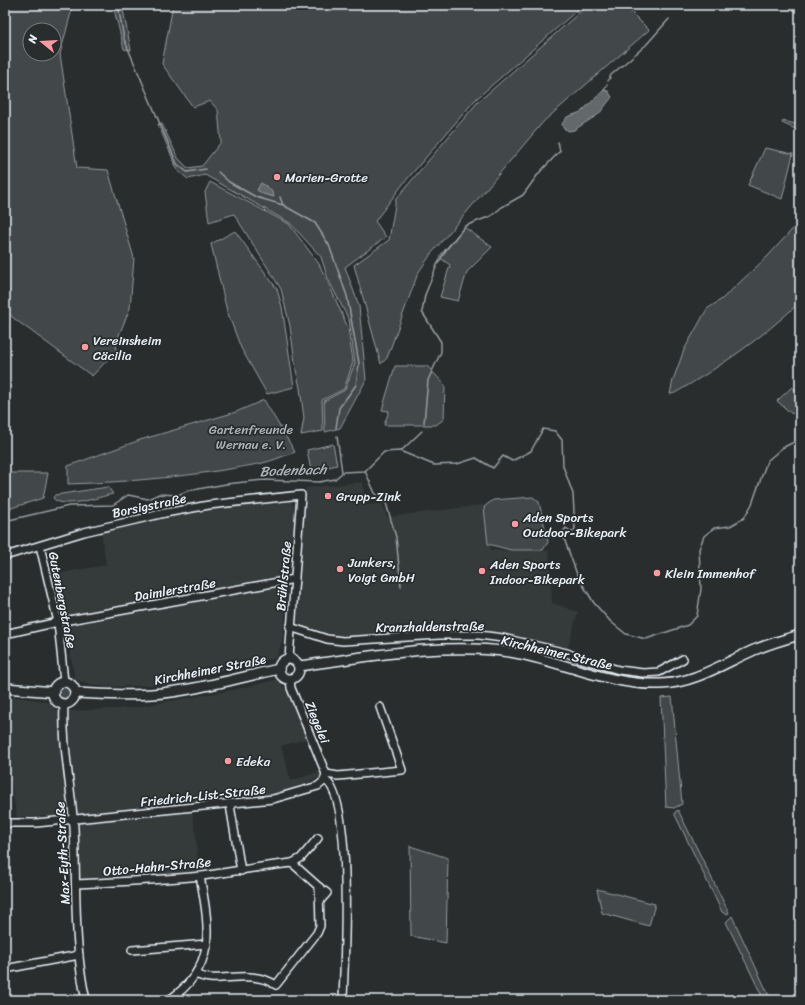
<svg xmlns="http://www.w3.org/2000/svg" width="805" height="1005" viewBox="0 0 805 1005" font-family="Sriracha,sans-serif">
	<style>
		.built { fill: #363a3b }
		.green { fill: #424648; stroke: #959ca0; fill-rule: evenodd }
		.water { fill: #63686b; stroke: #989fa3 }
		.lines { fill: none; stroke-linecap: round; stroke-linejoin: round }
		.stream { stroke: #989fa3; stroke-width: 1.5 }
		.minor-casing { stroke: #e8f1f8; stroke-width: 10 }
		.secondary-casing { stroke: #e8f1f8; stroke-width: 12 }
		.minor { stroke: #2a2d2e; stroke-width: 7 }
		.secondary { stroke: #2a2d2e; stroke-width: 9 }
		.poi-dot { fill: #ff9aa2; stroke: #2a2d2e; stroke-width: 1.5 }
		.labels { text-anchor: middle; stroke-width: 3.5; stroke-linejoin: round; paint-order: stroke }
		.poi-label { font-size: 13px; fill: #e8f1f8; stroke: #2a2d2e; text-anchor: start }
		.park-label { font-size: 13px; fill: #aeb5ba; stroke: #2a2d2e }
		.street-label { font-size: 13px; fill: #e8f1f8; stroke: #2a2d2e }
		.water-label { font-size: 14px; font-style: italic; fill: #acb3b9; stroke: #2a2d2e }
	</style>
	<rect width="100%" height="100%" fill="#2a2d2e"/>
	<filter id="ink" filterUnits="userSpaceOnUse"><feTurbulence type="fractalNoise" baseFrequency=".025" numOctaves="2"/><feDisplacementMap in="SourceGraphic" scale="8" xChannelSelector="R" yChannelSelector="G"/><feConvolveMatrix kernelMatrix="1 2 1 2 8 2 1 2 1" color-interpolation-filters="sRGB"/></filter>
	<g filter="url(#ink)">
		<g class="built">
			<path d="M363,482L365,505L382,504L387,517L483,505L491,550L549,551L552,603L578,612L567,651L443,633L331,638L310,631L296,620L306,488Z"/>
			<path d="M288,500L291,501L295,509L285,616L282,643L276,658L235,666L187,681L155,685L107,687L90,685L75,679L55,574L106,565L101,531L126,524L182,513Z"/>
			<path d="M275,680H279L287,692L306,739L281,746L291,781L319,772L321,777L293,789L261,797L191,805L196,836L198,871L81,882L76,814L17,818L5,749V738L10,737L7,709L9,696L44,701L53,705L55,710L73,711L131,708L233,690Z"/>
		</g>
		<g class="green">
			<path d="M5,5H73L60,54L77,168L108,170L134,258L130,308L117,340L116,351L92,376L12,317L5,308ZM30,30H54V54H30Z"/>
			<path d="M113,5H122L131,50L124,49Z"/>
			<path d="M173,5H583L475,100L403,184L375,221L386,237L345,267L359,306L366,380L340,428L325,432L324,401L345,390L355,363L349,320L328,279L321,257L290,223L205,175L188,179L178,171L158,124H162L178,158L188,168L202,166L221,142L218,110L210,101L193,107L162,64Z"/>
			<path d="M588,5H624L649,30L544,121L431,254L418,273L387,358L381,364L354,265L389,240L396,199L477,103Z"/>
			<path d="M783,121L800,125V131L782,123Z"/>
			<path d="M765,148L793,154L782,199L748,185Z"/>
			<path d="M210,182L289,224L319,264L330,287L348,328L353,362L344,389L322,400L323,431L301,435L304,418L300,388L296,370L290,326L281,289L234,214L209,222L205,192Z"/>
			<path d="M800,221V302C762,338 720,367 675,393L670,394L673,380L684,350L707,309L722,299L768,256Z"/>
			<path d="M464,227L492,247L467,272L458,301L440,297L450,265L439,257Z"/>
			<path d="M235,231L277,289L282,307L294,387L267,394L241,348L227,311L211,244Z"/>
			<path d="M395,366H427L445,385L444,419L436,425H384L389,411L382,410Z"/>
			<path d="M792,387L800,394V406L792,414L777,401Z"/>
			<path d="M264,400L295,452C283,456 270,462 258,464C196,476 131,482 68,484V466L140,440L236,412Z"/>
			<path d="M333,444L337,465L311,471L307,450Z"/>
			<path d="M5,473H48L43,498L5,510Z"/>
			<path d="M108,487L113,494C98,497 63,510 53,498L55,495Z"/>
			<path d="M533,497L539,502L548,542L543,550H511L488,544L484,507L493,500Z"/>
			<circle cx="64" cy="693" r="6"/>
			<path d="M672,697L682,804L674,808L666,807L661,698Z"/>
			<path d="M678,810L729,913L726,914L722,912L675,815V812Z"/>
			<path d="M410,846L448,858L446,943L411,936Z"/>
			<path d="M597,889L655,904L649,926L602,913Z"/>
			<path d="M732,916L771,1000H764L726,922Z"/>
		</g>
		<g class="water">
			<path d="M604,90L608,91L612,97L599,114L574,130L569,131L563,128L562,124L567,117L581,112Z"/>
			<path d="M261,183C266,186 273,190 274,197L263,194L257,190Z"/>
		</g>
		<g class="lines">
			<g class="stream">
				<path d="M118,5L124,39L177,164L187,172L206,169"/>
				<path d="M665,9L668,5"/>
				<path d="M608,81L611,75L646,45L669,19"/>
				<path d="M604,90L607,85"/>
				<path d="M218,172L229,182L256,197L283,205L315,223L329,245L347,296L359,363L356,385L339,408L336,428"/>
				<path d="M280,197L283,205"/>
				<path d="M424,423L428,380L441,352V342L422,312L425,295L437,265L446,250L465,226L491,216L502,207L523,195L539,173L560,151L558,142"/>
				<path d="M337,436L342,472"/>
				<path d="M401,451L422,431"/>
				<path d="M365,471L375,493L386,503L396,537L401,586"/>
				<path d="M5,521L69,506L113,505L128,495L148,499L159,494L178,495L187,491L226,484L264,480L319,482L335,479L343,472L365,471L384,452L400,451L434,465L457,464L476,458L493,468L503,456L512,461L531,451L543,429L555,431L562,440L563,466L573,494L575,529L572,532L566,528L562,533L578,577L594,603L611,622L626,634L646,639L688,625L697,616L701,589L699,549L704,536L714,528L730,526L744,518L752,504L767,461L782,448L800,439"/>
			</g>
			<defs>
				<g id="minor">
					<path d="M40,546L58,622L64,682"/>
					<path d="M5,556L84,532L165,513L209,505L301,495L289,658"/>
					<path d="M290,627L327,639L343,641L439,635H479L503,638L567,653L581,659L619,670L643,673L659,672L683,659"/>
					<path d="M5,634L58,622L295,579"/>
					<path d="M290,679L291,688L326,774"/>
					<path d="M64,704C62,745 71,786 74,828C77,885 73,944 86,1000"/>
					<path d="M326,774L338,776L402,770L380,707"/>
					<path d="M325,780C354,797 344,965 343,1000"/>
					<path d="M230,805L241,871"/>
					<path d="M5,823H36L273,799L318,786L324,781L326,774"/>
					<path d="M292,863L301,858L318,838"/>
					<path d="M76,884C118,882 160,880 202,876C232,872 262,866 292,863L319,887L320,926L317,933L276,985C248,967 217,986 196,974"/>
					<path d="M319,887L327,893L320,901"/>
					<path d="M132,950L207,944"/>
					<path d="M5,969L79,955"/>
					<path d="M169,1000C218,967 209,926 200,876"/>
				</g>
				<g id="secondary">
					<circle cx="289" cy="669" r="10"/>
					<path d="M299,666C369,657 439,642 510,652C560,660 609,686 661,684C695,683 724,663 754,650C769,644 785,639 800,635"/>
					<circle cx="64" cy="693" r="11"/>
					<path d="M5,688L54,692"/>
					<path d="M75,693C101,694 126,696 152,694C194,691 237,678 279,669"/>
				</g>
			</defs>
			<use href="#minor" class="minor-casing"/>
			<use href="#secondary" class="secondary-casing"/>
			<use href="#minor" class="minor"/>
			<use href="#secondary" class="secondary"/>
		</g>
	</g>
	<g class="poi-dot">
		<circle cx="277" cy="177" r="4"/>
		<circle cx="85" cy="347" r="4"/>
		<circle cx="328" cy="496" r="4"/>
		<circle cx="515" cy="524" r="4"/>
		<circle cx="340" cy="569" r="4"/>
		<circle cx="482" cy="571" r="4"/>
		<circle cx="657" cy="573" r="4"/>
		<circle cx="228" cy="761" r="4"/>
	</g>
	<g class="labels">
		<g class="poi-label">
			<text x="285" y="182">Marien-Grotte</text>
			<text x="93" y="345">Vereinsheim<tspan x="93" dy="15">Cäcilia</tspan></text>
			<text x="336" y="501">Grupp-Zink</text>
			<text x="523" y="522">Aden Sports<tspan x="523" dy="15">Outdoor-Bikepark</tspan></text>
			<text x="348" y="567">Junkers,<tspan x="348" dy="15">Voigt GmbH</tspan></text>
			<text x="490" y="569">Aden Sports<tspan x="490" dy="15">Indoor-Bikepark</tspan></text>
			<text x="665" y="578">Klein Immenhof</text>
			<text x="236" y="766">Edeka</text>
		</g>
		<g class="park-label">
			<text x="251" y="434">Gartenfreunde<tspan x="251" dy="15">Wernau e. V.</tspan></text>
		</g>
		<g class="street-label">
			<text transform="translate(149 505) rotate(-12)" y="5">Borsigstraße</text>
			<text transform="translate(283 576) rotate(-85)" y="5">Brühlstraße</text>
			<text transform="translate(175 589) rotate(-10)" y="5">Daimlerstraße</text>
			<text transform="translate(63 600) rotate(79)" y="5">Gutenbergstraße</text>
			<text transform="translate(430 626) rotate(-1)" y="5">Kranzhaldenstraße</text>
			<text transform="translate(557 652) rotate(13)" y="5">Kirchheimer Straße</text>
			<text transform="translate(210 669) rotate(-11)" y="5">Kirchheimer Straße</text>
			<text transform="translate(318 722) rotate(68)" y="5">Ziegelei</text>
			<text transform="translate(203 795) rotate(-6)" y="5">Friedrich-List-Straße</text>
			<text transform="translate(62 853) rotate(-93)" y="5">Max-Eyth-Straße</text>
			<text transform="translate(157 866) rotate(-5)" y="5">Otto-Hahn-Straße</text>
		</g>
		<g class="water-label">
			<text transform="translate(293 470) rotate(-2)" y="5">Bodenbach</text>
		</g>
	</g>
	<rect width="805" height="1005" fill="none" stroke="#2a2d2e" stroke-width="20"/>
	<rect x="10" y="10" width="785" height="985" fill="none" stroke="#e8f1f8" stroke-width="1.5" filter="url(#ink)"/>
	<g transform="translate(42 42) rotate(288)"><circle r="19" fill="#2a2d2e" stroke="#767b7f"/>
	<path d="M0-3L7 15L0 10L-7 15Z" fill="#ff9aa2"/>
	<text y="-6" font-size="11" font-weight="bold" text-anchor="middle" fill="#e8f1f8">N</text>
	</g>
</svg>
